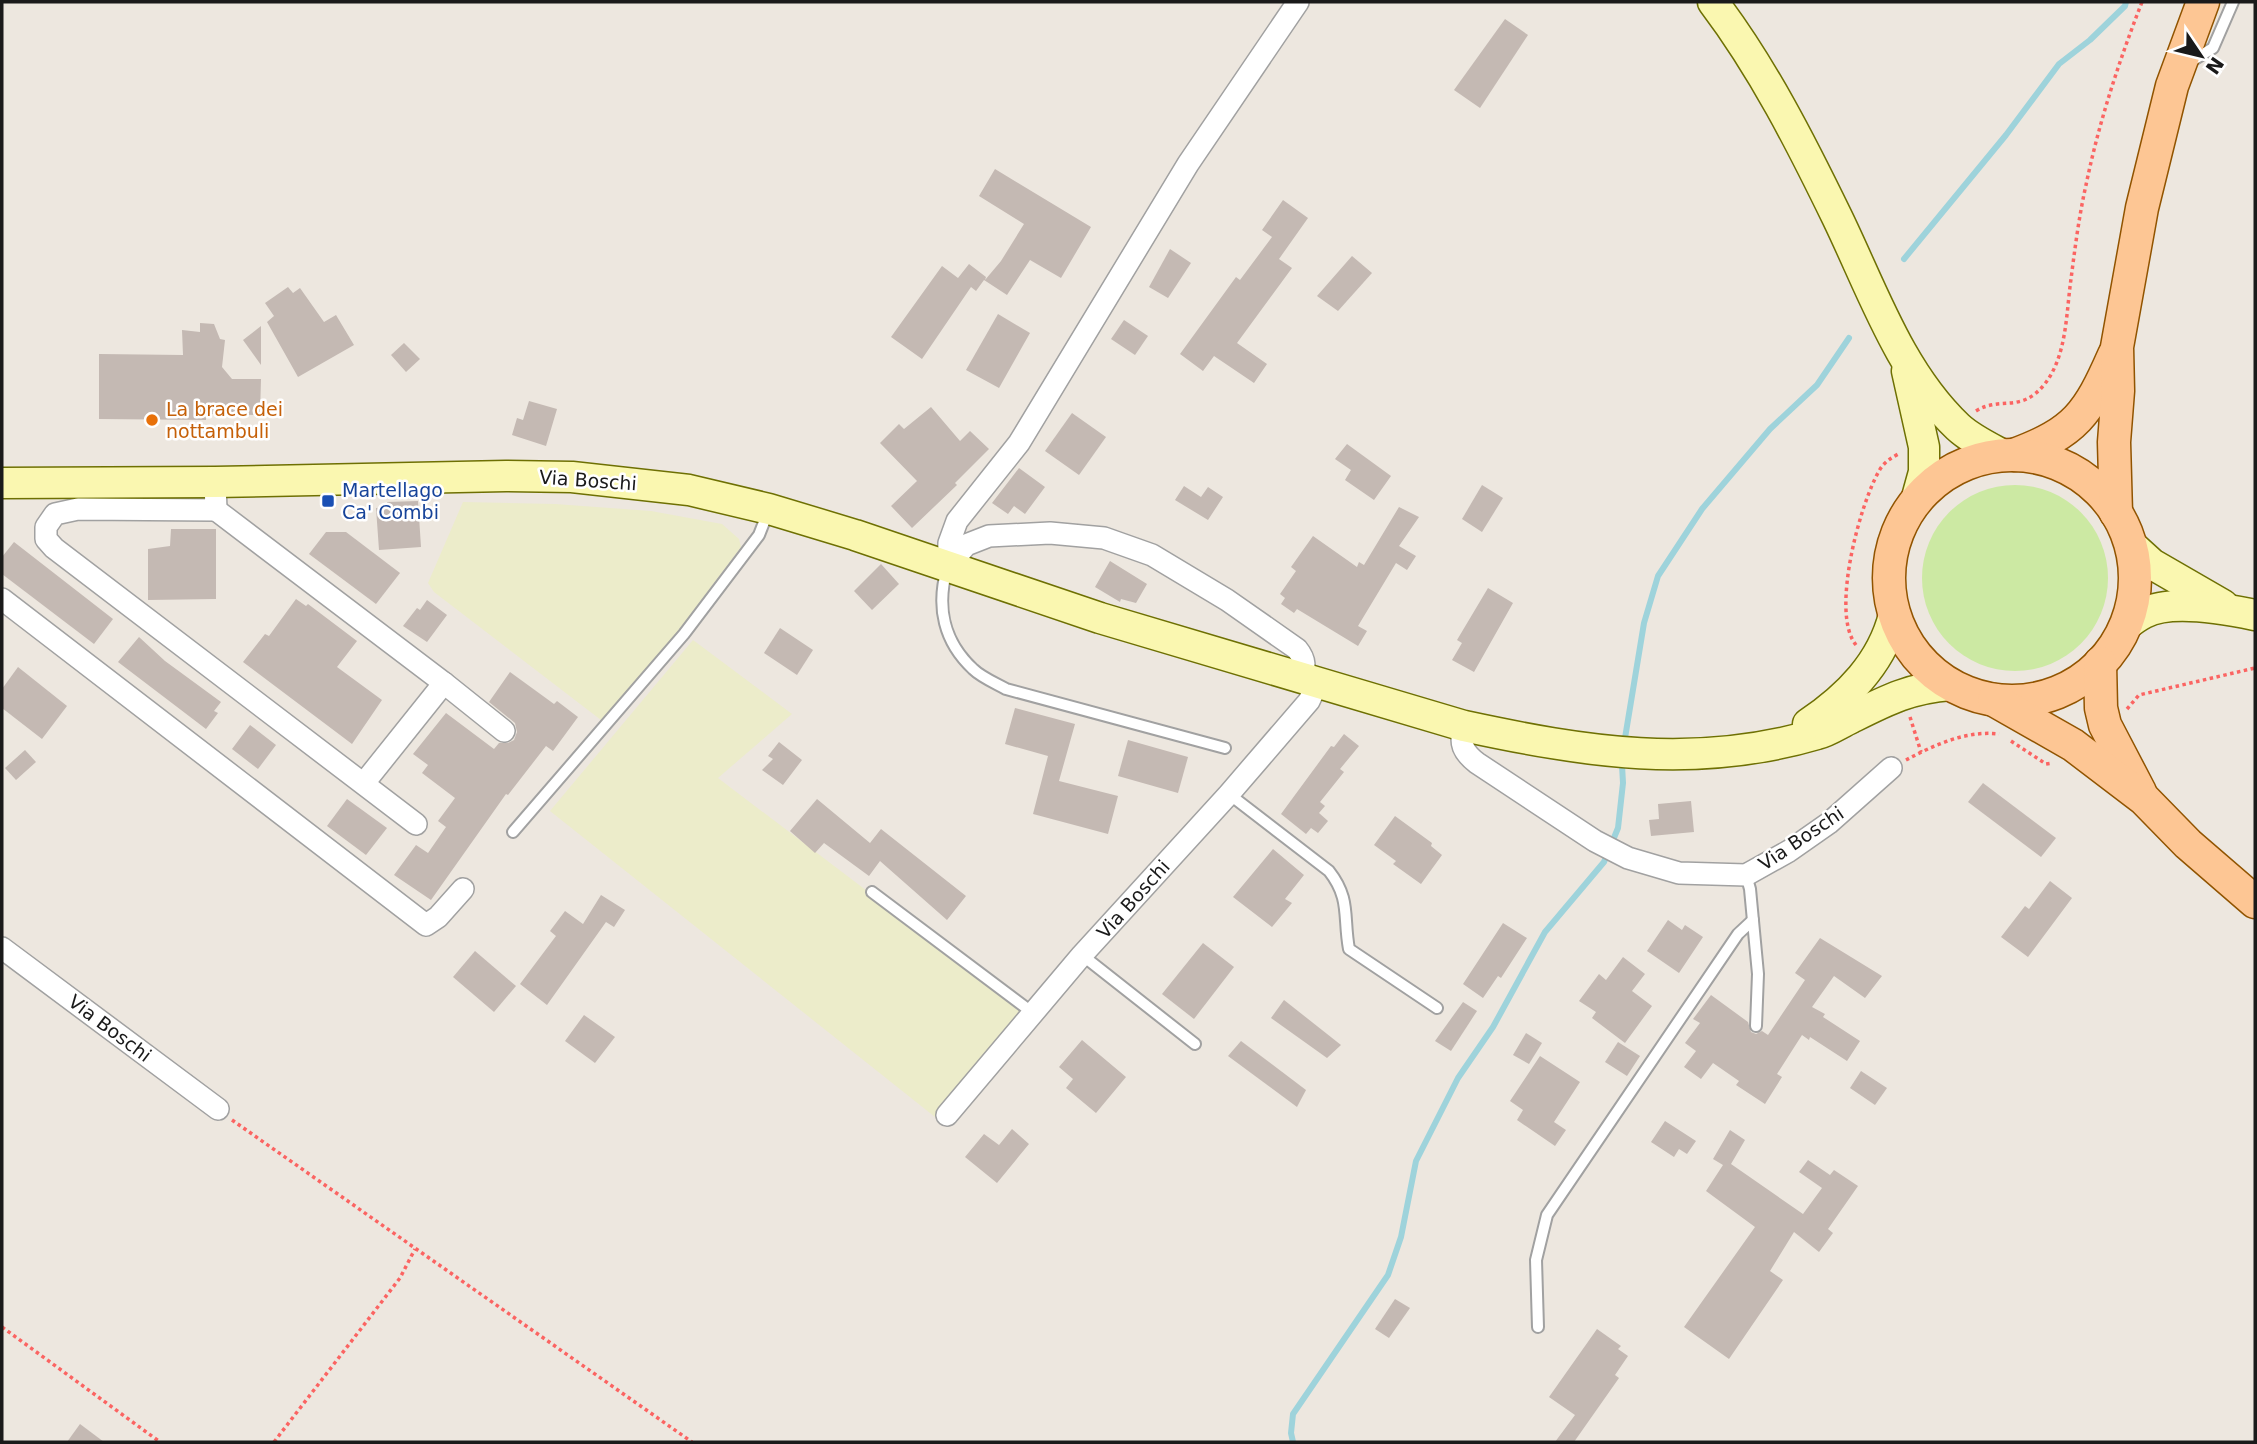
<svg xmlns="http://www.w3.org/2000/svg" width="2257" height="1444" viewBox="0 0 2257 1444" font-family="'DejaVu Sans',sans-serif">
	<style>
		.farmland { fill: #ececca }
		.grass { fill: #cce9a3 }
		.lines { fill: none; stroke-linecap: round; stroke-linejoin: round }
		.stream { stroke: #9ed3db; stroke-width: 6 }
		.building { fill: #c4b9b3 }
		.lane-casing { stroke: #a1a1a1; stroke-width: 14 }
		.street-casing { stroke: #a1a1a1; stroke-width: 24 }
		.secondary-casing { stroke: #6e7003; stroke-width: 33 }
		.primary-casing { stroke: #915400; stroke-width: 35 }
		.path { stroke: #fb6462; stroke-width: 3.5; stroke-dasharray: 3.5 3.5; stroke-linecap: butt }
		.lane { stroke: #fff; stroke-width: 10 }
		.street { stroke: #fff; stroke-width: 21 }
		.secondary { stroke: #faf7b0; stroke-width: 30 }
		.primary { stroke: #fdc694; stroke-width: 32 }
		.food-dot { fill: #e8710a; stroke: #fff; stroke-width: 2.5 }
		.transit-dot { fill: #1a4fb4; stroke: #fff; stroke-width: 2.5 }
		.labels { text-anchor: middle; stroke-width: 5; stroke-linejoin: round; paint-order: stroke }
		.food-label { font-size: 19px; fill: #c56008; stroke: #fff; text-anchor: start }
		.street-label { font-size: 19px; fill: #1a1a1a; stroke: #fff }
		.transit-label { font-size: 19px; fill: #164399; stroke: #fff; text-anchor: start }
	</style>
	<rect width="100%" height="100%" fill="#ede7df"/>
	<g class="farmland">
		<path d="M463,502L555,504L651,511L722,524L739,539L741,547L673,638L601,720L434,592L428,583Z"/>
		<path d="M693,640L792,714L718,778L1020,1007L1026,1016L935,1117L550,811Z"/>
	</g>
	<circle class="grass" cx="2015" cy="578" r="93"/>
	<g class="lines">
		<g class="stream">
			<path d="M1904,259L2006,135L2059,64L2090,40L2125,6L2126,2"/>
			<path d="M1625,738L1644,623L1658,576L1702,509L1770,429L1817,385L1849,338"/>
			<path d="M1293,1442L1291,1433L1293,1414L1388,1275L1401,1237L1416,1161L1458,1078L1493,1027L1545,932L1604,862L1618,828L1623,783L1622,765"/>
		</g>
	</g>
	<g class="building">
		<path d="M1505,19L1528,35L1480,108L1454,90Z"/>
		<path d="M995,169L1091,227L1061,278L1030,260L1007,295L984,280L976,291L971,287L922,359L891,337L942,266L958,278L969,264L986,277L985,280L1001,261L1024,224L979,196Z"/>
		<path d="M1283,200L1308,218L1279,259L1292,268L1237,343L1267,364L1254,383L1214,356L1203,371L1180,354L1236,277L1240,280L1272,237L1262,230Z"/>
		<path d="M1170,249L1191,263L1168,298L1149,287Z"/>
		<path d="M1352,256L1372,273L1338,311L1317,296Z"/>
		<path d="M288,287L293,293L300,288L324,322L336,315L354,345L298,377L267,322L274,316L265,303Z"/>
		<path d="M998,314L1030,333L999,388L966,370Z"/>
		<path d="M1124,320L1148,336L1135,355L1111,339Z"/>
		<path d="M200,323L214,324L220,339L225,340L222,367L232,379H261L260,415L206,414V420L99,419V354L183,355L182,330L200,332Z"/>
		<path d="M261,326V365L243,340Z"/>
		<path d="M404,343L420,359L406,372L391,355Z"/>
		<path d="M529,401L557,409L546,446L512,435L517,418L523,420Z"/>
		<path d="M931,407L960,441L970,431L989,449L955,483L957,485L912,528L891,506L917,481L880,443L899,424L904,429Z"/>
		<path d="M1072,413L1106,437L1079,475L1045,451Z"/>
		<path d="M1347,444L1391,476L1374,500L1345,480L1351,470L1335,459Z"/>
		<path d="M1019,468L1045,487L1025,514L1014,506L1008,514L992,503Z"/>
		<path d="M1482,485L1503,498L1482,532L1462,519Z"/>
		<path d="M1184,486L1201,497L1208,487L1223,497L1208,520L1175,500Z"/>
		<path d="M418,501L421,547L379,550L376,508L387,507V502Z"/>
		<path d="M1399,507L1419,517L1399,546L1416,556L1407,570L1396,563L1358,626L1367,631L1358,646L1297,609L1294,613L1281,604L1285,598L1280,594L1296,571L1291,567L1313,536L1357,567L1359,562L1364,565Z"/>
		<path d="M171,529H216V599L148,600V549L170,546Z"/>
		<path d="M326,532H346L400,573L376,604L309,554Z"/>
		<path d="M14,542L113,619L94,644L2,574V557Z"/>
		<path d="M1110,561L1147,584L1136,603L1121,599L1120,602L1095,587Z"/>
		<path d="M881,564L899,584L872,610L854,591Z"/>
		<path d="M1488,588L1513,603L1474,672L1452,660L1462,643L1457,640Z"/>
		<path d="M296,599L306,606L308,604L357,641L337,667L382,700L352,744L243,662L265,634L269,636Z"/>
		<path d="M427,600L447,615L427,642L403,626L417,608L420,610Z"/>
		<path d="M780,628L813,650L797,675L764,653Z"/>
		<path d="M139,637L165,661L221,702L214,711L218,713L206,729L118,662Z"/>
		<path d="M18,667L67,706L42,739L2,708V689Z"/>
		<path d="M510,672L554,704L557,701L578,717L553,751L546,746L508,795L506,794L431,900L394,875L416,845L428,853L446,827L438,821L455,798L422,773L428,765L413,754L446,713L494,749L499,743H508L514,740L517,732L515,723L489,702Z"/>
		<path d="M1015,708L1075,724L1059,781L1118,796L1108,834L1033,814L1048,756L1005,744Z"/>
		<path d="M250,725L276,745L258,769L232,749Z"/>
		<path d="M1344,734L1359,746L1340,769L1344,772L1320,802L1325,806L1319,813L1328,821L1318,833L1311,828L1306,834L1281,814L1331,746L1334,747Z"/>
		<path d="M1128,740L1188,757L1178,793L1118,776Z"/>
		<path d="M779,742L802,760L783,785L762,770L773,759L768,756Z"/>
		<path d="M25,750L36,762L16,780L5,768Z"/>
		<path d="M1983,783L2056,838L2041,857L1968,802Z"/>
		<path d="M347,799L387,828L366,855L327,826Z"/>
		<path d="M817,799L870,843L881,829L966,896L947,920L880,861L869,876L824,843L815,853L790,831Z"/>
		<path d="M1691,801L1694,832L1651,836L1649,820L1659,819L1658,804Z"/>
		<path d="M1395,816L1432,843L1431,846L1442,855L1421,884L1393,864L1396,861L1374,845Z"/>
		<path d="M1273,849L1304,875L1285,899L1292,903L1272,927L1233,897Z"/>
		<path d="M2050,881L2072,898L2028,957L2001,937L2025,906L2029,909Z"/>
		<path d="M601,895L625,910L614,927L606,922L547,1005L520,984L556,936L550,931L565,911L583,924Z"/>
		<path d="M1668,920L1682,930L1685,925L1703,937L1679,973L1647,951Z"/>
		<path d="M1503,923L1527,938L1501,978L1498,976L1483,998L1463,984Z"/>
		<path d="M1820,938L1882,976L1865,998L1834,976L1812,1007L1825,1014L1823,1017L1860,1041L1847,1061L1810,1037L1809,1040L1802,1035L1777,1074L1782,1077L1765,1104L1736,1085L1739,1081L1713,1063L1701,1079L1684,1067L1696,1051L1685,1043L1700,1023L1693,1019L1711,995L1748,1022L1751,1032L1756,1034L1762,1031L1768,1035L1805,980L1795,973Z"/>
		<path d="M1203,943L1234,967L1194,1019L1162,994Z"/>
		<path d="M475,951L516,986L494,1012L453,977Z"/>
		<path d="M1623,957L1645,974L1632,991L1652,1006L1625,1043L1592,1018L1596,1012L1579,1001L1599,974L1606,980Z"/>
		<path d="M1284,1000L1341,1045L1327,1058L1271,1018Z"/>
		<path d="M1463,1002L1477,1011L1451,1051L1435,1041Z"/>
		<path d="M584,1015L615,1037L595,1063L565,1041Z"/>
		<path d="M1526,1033L1542,1043L1529,1064L1513,1055Z"/>
		<path d="M1082,1040L1126,1077L1096,1113L1066,1088L1073,1079L1059,1067Z"/>
		<path d="M1241,1041L1306,1090L1297,1107L1228,1056Z"/>
		<path d="M1618,1042L1640,1056L1627,1076L1605,1062Z"/>
		<path d="M1540,1056L1580,1082L1554,1122L1566,1130L1555,1146L1517,1120L1523,1110L1510,1101Z"/>
		<path d="M1861,1071L1887,1088L1875,1105L1850,1088Z"/>
		<path d="M1665,1121L1696,1141L1687,1154L1679,1149L1674,1157L1651,1142Z"/>
		<path d="M1012,1129L1029,1144L997,1183L965,1157L984,1134L999,1145Z"/>
		<path d="M1730,1130L1745,1140L1731,1164L1803,1214L1822,1188L1799,1172L1808,1160L1830,1175L1834,1170L1858,1186L1828,1229L1833,1233L1819,1252L1794,1232L1770,1271L1783,1280L1729,1359L1684,1327L1755,1227L1706,1191L1723,1165L1713,1159Z"/>
		<path d="M1395,1299L1410,1308L1389,1338L1375,1329Z"/>
		<path d="M1597,1329L1621,1346L1618,1349L1628,1356L1615,1375L1619,1378L1574,1442H1555L1575,1415L1549,1397Z"/>
		<path d="M80,1424L104,1442H67Z"/>
	</g>
	<g class="lines">
		<defs>
			<g id="lane">
				<path d="M2190,62L2213,48L2233,2"/>
				<path d="M947,569C936,607 944,642 973,669C981,677 995,683 1006,689L1225,748"/>
				<path d="M1229,794L1329,871C1351,899 1343,917 1349,949L1437,1008"/>
				<path d="M513,832L684,634L759,535L768,512"/>
				<path d="M1746,875L1750,889L1758,974L1756,1026"/>
				<path d="M872,892L1033,1013"/>
				<path d="M1082,955L1195,1044"/>
				<path d="M1538,1327L1536,1260L1547,1215L1738,934L1753,920"/>
			</g>
			<g id="street">
				<path d="M215,482L216,510L78,509L55,514L46,527V539L54,548L416,824"/>
				<path d="M216,510L444,683L504,731"/>
				<path d="M948,567L949,543L957,521L1019,443L1188,164L1298,2"/>
				<path d="M948,567L966,545L989,536L1050,533L1104,538L1152,555L1227,600L1297,649C1306,660 1305,667 1301,680"/>
				<path d="M2,599L426,925L438,917L463,889"/>
				<path d="M1464,726C1459,744 1463,752 1477,763L1595,841L1628,858L1679,873L1746,875L1789,851L1829,823L1891,768"/>
				<path d="M364,783L444,683"/>
				<path d="M2,948L218,1109"/>
				<path d="M947,1115L1082,955L1229,794L1309,701L1317,684"/>
			</g>
			<g id="secondary">
				<path d="M1713,2C1763,68 1801,143 1837,217C1872,289 1899,371 1958,427C1971,439 1988,447 2003,455"/>
				<path d="M1907,371L1924,447V472L1916,501"/>
				<path d="M2,483L215,482L506,476L572,477L689,490L769,509L855,535L1100,618L1464,726C1585,752 1695,770 1817,734C1829,731 1840,723 1851,718C1887,700 1910,688 1951,685"/>
				<path d="M2130,544L2152,564L2223,605"/>
				<path d="M2125,626C2131,621 2138,616 2144,613C2171,599 2226,609 2255,615"/>
				<path d="M1808,724C1848,697 1882,663 1894,615"/>
			</g>
			<g id="primary">
				<path d="M2014,455C2076,432 2088,414 2114,355"/>
				<circle cx="2012" cy="578" r="123"/>
				<path d="M2116,513L2114,442L2118,391L2117,347L2142,208L2172,86L2203,2"/>
				<path d="M2100,663L2101,708L2105,725L2140,792"/>
				<path d="M1994,700L2073,745L2144,799L2188,844L2255,902"/>
			</g>
		</defs>
		<use href="#lane" class="lane-casing"/>
		<use href="#street" class="street-casing"/>
		<use href="#secondary" class="secondary-casing"/>
		<use href="#primary" class="primary-casing"/>
		<g class="path">
			<path d="M1976,411C2000,396 2020,413 2043,386C2067,358 2066,314 2071,279C2075,248 2079,216 2086,185C2099,122 2119,61 2142,2"/>
			<path d="M1856,645C1830,613 1860,504 1879,471C1884,462 1891,458 1900,453"/>
			<path d="M2127,709L2139,695L2255,668"/>
			<path d="M1910,717L1921,752"/>
			<path d="M2011,741L2046,764L2053,763"/>
			<path d="M1906,760C1934,745 1967,730 1999,734"/>
			<path d="M232,1120L692,1442"/>
			<path d="M2,1327L160,1442"/>
			<path d="M274,1442L400,1278L415,1249"/>
		</g>
		<use href="#lane" class="lane"/>
		<use href="#street" class="street"/>
		<use href="#secondary" class="secondary"/>
		<use href="#primary" class="primary"/>
	</g>
	<circle class="food-dot" cx="152" cy="420" r="7"/>
	<rect class="transit-dot" x="321" y="494" width="14" height="14" rx="3.5"/>
	<g class="labels">
		<g class="food-label">
			<text x="166" y="416">La brace dei<tspan x="166" dy="22">nottambuli</tspan></text>
		</g>
		<g class="street-label">
			<text transform="translate(588 480) rotate(4)" y="7">Via Boschi</text>
			<text transform="translate(1801 838) rotate(-34)" y="7">Via Boschi</text>
			<text transform="translate(1133 899) rotate(-48)" y="7">Via Boschi</text>
			<text transform="translate(110 1028) rotate(37)" y="7">Via Boschi</text>
		</g>
		<g class="transit-label">
			<text x="342" y="497">Martellago<tspan x="342" dy="22">Ca' Combi</tspan></text>
		</g>
	</g>
	<rect width="2257" height="1444" fill="none" stroke="#1a1a1a" stroke-width="7"/>
	<g transform="translate(2201 56) rotate(125)" stroke="#ffffff" stroke-width="5" paint-order="stroke">
	<path d="M0-5L12 26L0 18L-12 26Z" fill="#1a1a1a"/>
	<text y="-10" font-size="19" font-weight="bold" text-anchor="middle" fill="#1a1a1a">N</text>
	</g>
</svg>
